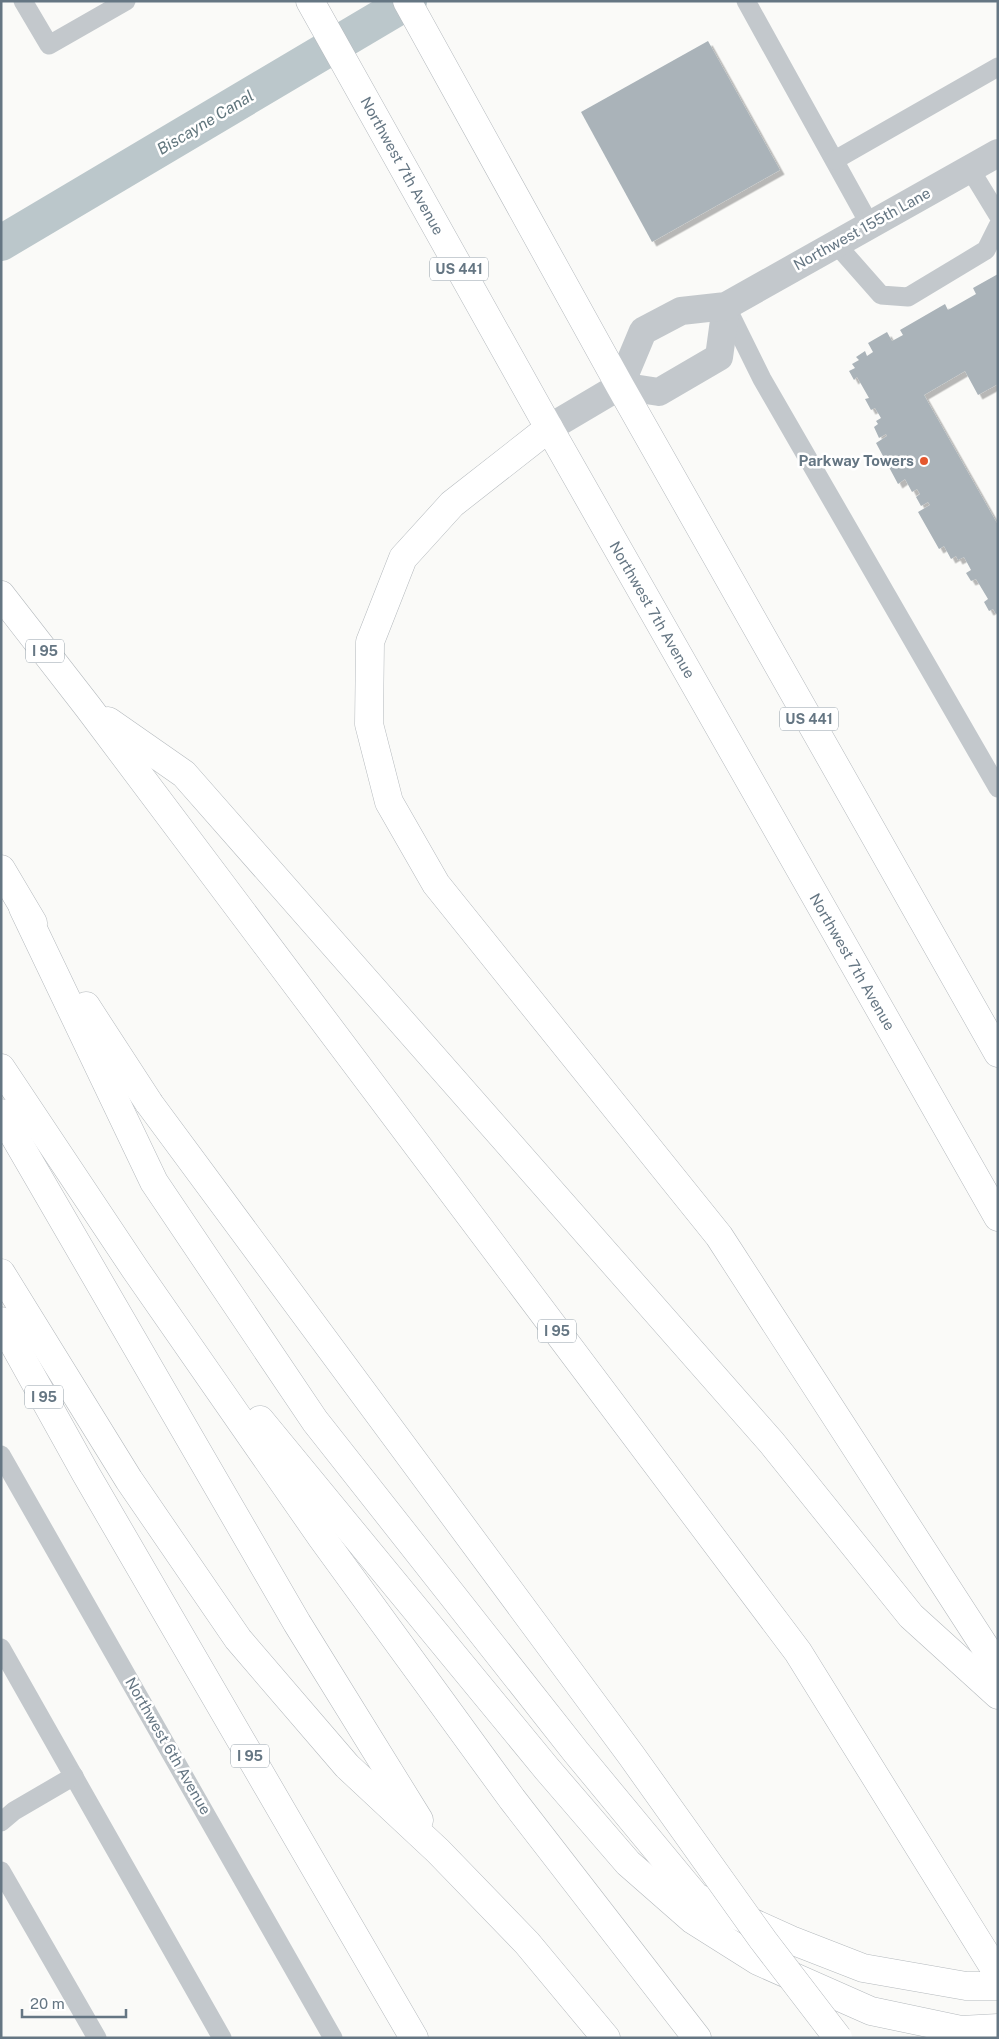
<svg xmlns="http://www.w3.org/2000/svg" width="999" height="2039" viewBox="0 0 999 2039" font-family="'Public Sans',sans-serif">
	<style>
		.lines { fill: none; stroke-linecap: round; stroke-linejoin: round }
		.canal { stroke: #bbc7cb; stroke-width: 36 }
		.building { fill: #aab3b9; filter: url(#shadow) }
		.primary-casing { stroke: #b5babe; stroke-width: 29 }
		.highway-casing { stroke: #b4b9bd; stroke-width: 29 }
		.lane { stroke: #c3c8cc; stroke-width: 19 }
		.street { stroke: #c3c8cc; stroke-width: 28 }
		.primary { stroke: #fff; stroke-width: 28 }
		.highway { stroke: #fff; stroke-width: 28 }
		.highway-bridge-casing { stroke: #b4b9bd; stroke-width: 29; stroke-linecap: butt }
		.highway-bridge { stroke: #fff; stroke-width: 28 }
		.poi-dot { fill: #e4572e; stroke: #fff; stroke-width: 2 }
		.labels { text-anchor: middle; stroke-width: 5; stroke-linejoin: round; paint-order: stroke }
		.shield { fill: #fff; stroke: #939fa8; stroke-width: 1 }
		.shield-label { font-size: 14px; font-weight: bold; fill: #657683 }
		.street-label { font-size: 15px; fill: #657683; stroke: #fff }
		.poi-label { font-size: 15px; font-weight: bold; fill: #657683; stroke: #fff; text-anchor: end }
		.water-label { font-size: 16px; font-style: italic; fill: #60757c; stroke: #fff }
	</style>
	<defs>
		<filter id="shadow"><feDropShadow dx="4.5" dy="4.5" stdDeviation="0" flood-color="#0004"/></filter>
	</defs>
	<rect width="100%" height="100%" fill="#fafaf8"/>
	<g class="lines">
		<path class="canal" d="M1,243L409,1"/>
	</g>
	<g class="building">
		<path d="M708,41L780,170L652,242L581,112Z"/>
		<path d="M998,274V384L978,395L965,371L924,395L998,525V613L996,614L993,609L989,611L984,602L988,599L976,579L971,581L966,573L971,570L964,557L958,560L956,556L951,559L944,546L939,549L918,512L930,505L928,502L921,506L916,497L920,494L917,489L912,492L905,479L898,484L876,443L887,436L886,434L879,438L874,427L878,424L876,421L881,418L875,408L871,410L865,399L869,398L857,377L854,380L849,371L855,368L852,364L859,360L856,357L865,351L867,356L873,352L868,343L887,332L892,341L903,335L900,330L945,304L948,310L976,294L973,288Z"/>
	</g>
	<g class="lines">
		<defs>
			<g id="primary">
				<path d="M310,1L549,428L998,1217"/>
				<path d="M407,1L620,386L998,1053"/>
			</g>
			<g id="highway">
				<path d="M549,428L452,504L403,558L370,642L369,724L389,802L436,884L719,1236L998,1667"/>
				<path d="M1,595L88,707L798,1652L998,1974"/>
				<path d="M108,721L184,774L772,1443L911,1616L998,1695"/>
				<path d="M1,869L33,923"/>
				<path d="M23,908L154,1182L315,1421L576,1752L696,1897L791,1940L863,1968L966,1986H998"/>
				<path d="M86,1006L149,1103"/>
				<path d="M1,1068L135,1269L322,1538L512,1799L697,2038"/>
				<path d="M1,1113L297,1623L419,1820"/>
				<path d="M1,1273L129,1480L238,1639L347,1766L438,1851L527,1943L606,2038"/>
				<path d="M1,1321L86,1474L414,2038"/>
				<path d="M260,1420L547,1769L628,1863L693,1920L758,1961L871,2011L961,2030L998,2028"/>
			</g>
		</defs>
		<use href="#primary" class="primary-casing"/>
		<use href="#highway" class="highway-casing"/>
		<g class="lane">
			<path d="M23,1L49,45L126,1"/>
			<path d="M746,1L870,225"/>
			<path d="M835,160L998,67"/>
			<path d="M970,169L998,215"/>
			<path d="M836,244L881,295L908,297L986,250L998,226"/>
			<path d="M726,306L762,379L998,788"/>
			<path d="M1,1455L333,2038"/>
			<path d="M1,1648L222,2038"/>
			<path d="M1,1822L14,1811L74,1776"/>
			<path d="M1,1871L97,2038"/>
		</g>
		<g class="street">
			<path d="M620,386L659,392L719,357L726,306"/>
			<path d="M549,428L620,386L643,331L681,311L726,306L998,153"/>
		</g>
		<use href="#primary" class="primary"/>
		<use href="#highway" class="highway"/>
		<defs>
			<path id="highway-bridge" d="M149,1103L631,1755L763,1940L838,2038"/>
		</defs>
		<use href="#highway-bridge" class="highway-bridge-casing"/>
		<use href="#highway-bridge" class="highway-bridge"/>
	</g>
	<circle class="poi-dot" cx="924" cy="461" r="5"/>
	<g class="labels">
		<g class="shield">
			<rect x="430" y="257.5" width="58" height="23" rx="4"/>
			<rect x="26" y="639.5" width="38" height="23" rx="4"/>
			<rect x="780" y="707.5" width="58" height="23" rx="4"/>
			<rect x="538" y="1319.5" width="38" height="23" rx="4"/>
			<rect x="25" y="1385.5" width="38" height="23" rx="4"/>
			<rect x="231" y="1744.5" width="38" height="23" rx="4"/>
		</g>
		<g class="shield-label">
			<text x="459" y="274">US 441</text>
			<text x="45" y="656">I 95</text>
			<text x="809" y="724">US 441</text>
			<text x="557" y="1336">I 95</text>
			<text x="44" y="1402">I 95</text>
			<text x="250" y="1761">I 95</text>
		</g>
		<g class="street-label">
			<text transform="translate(402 166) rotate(61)" y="5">Northwest 7th Avenue</text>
			<text transform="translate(862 229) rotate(-29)" y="5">Northwest 155th Lane</text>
			<text transform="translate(652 610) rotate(60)" y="5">Northwest 7th Avenue</text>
			<text transform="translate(852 962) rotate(60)" y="5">Northwest 7th Avenue</text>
			<text transform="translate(168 1746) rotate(60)" y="5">Northwest 6th Avenue</text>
		</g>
		<g class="poi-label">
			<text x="914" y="466">Parkway Towers</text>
		</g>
		<g class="water-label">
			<text transform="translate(205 122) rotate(-31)" y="6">Biscayne Canal</text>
		</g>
	</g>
	<rect width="999" height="2039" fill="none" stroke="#657683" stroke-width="5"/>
	<path d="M22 2009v8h104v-8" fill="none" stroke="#657683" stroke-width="2.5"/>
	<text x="30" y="2009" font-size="15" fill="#657683" stroke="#ffffff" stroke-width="4" paint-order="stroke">20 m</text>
</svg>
